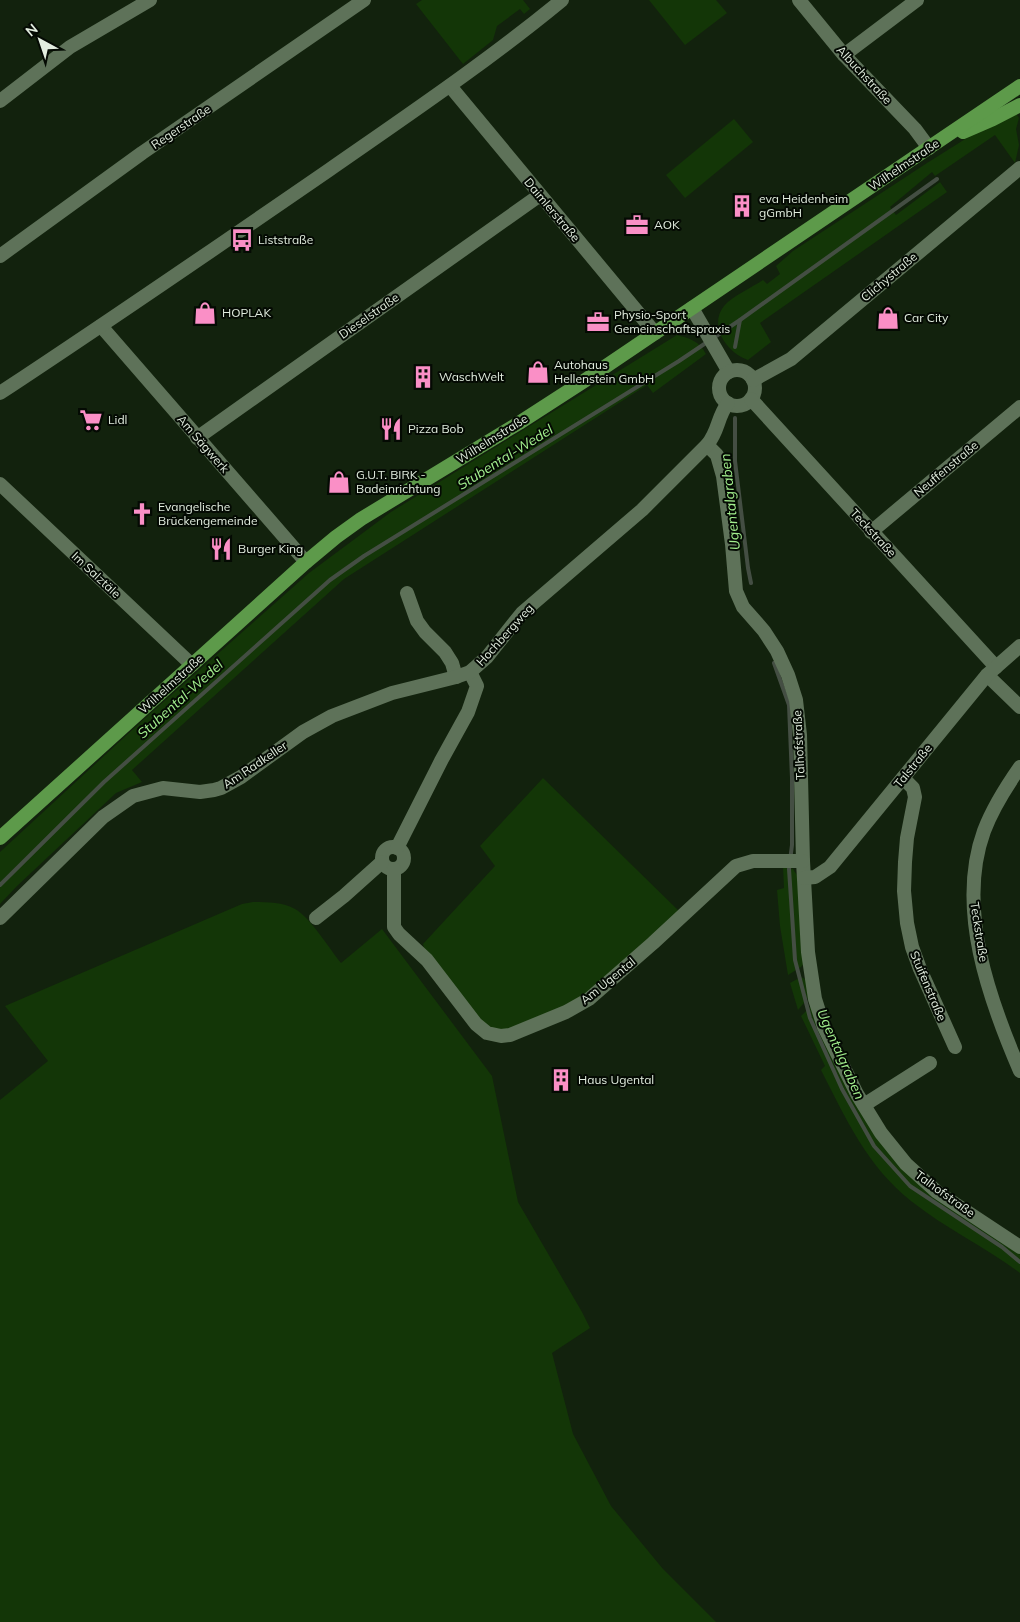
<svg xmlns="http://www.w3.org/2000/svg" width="1020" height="1622" viewBox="0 0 1020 1622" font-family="Mulish,sans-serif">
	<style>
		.green { fill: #133607 }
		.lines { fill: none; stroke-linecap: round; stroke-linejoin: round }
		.stream { stroke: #444e43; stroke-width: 4 }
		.minor { stroke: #5e7259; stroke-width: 14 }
		.primary { stroke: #5d9a4a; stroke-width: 14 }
		.labels { text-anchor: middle; stroke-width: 4; stroke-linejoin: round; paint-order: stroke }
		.street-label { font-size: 12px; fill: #e2eddf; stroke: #040a03 }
		.poi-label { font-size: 12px; fill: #e2eddf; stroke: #040a03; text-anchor: start }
		.water-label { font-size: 14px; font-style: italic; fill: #a2ee8d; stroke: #040a03 }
	</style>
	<rect width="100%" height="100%" fill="#12220d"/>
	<g class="green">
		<path d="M422,0H523L530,9L524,14L520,9L497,26L493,40L463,64L416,4Z"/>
		<path d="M649,0H716L727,13L685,45Z"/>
		<path d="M1015,115H1017L1019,118L1016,129L1019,145L1015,163L995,135L935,176L932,172L890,207L896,215L940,182L947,192L760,323L771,342L748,360C727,353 708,326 724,306C732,296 753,287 763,280L767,284L780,274L776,266L793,251L927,163L978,131Z"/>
		<path d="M734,119L753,142L685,198L666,175Z"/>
		<path d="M677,335C691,339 699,341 706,354L653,393L647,385L344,579L132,770L142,782L116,793L17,886L0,904V852L144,719L309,573L391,512Z"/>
		<path d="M543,778L682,914L613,979L530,1028L487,1033L427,960L423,944L495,866L480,846Z"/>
		<path d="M783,866L793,869L798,877L805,962L801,967L788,975L780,926L777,890L784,888Z"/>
		<path d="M253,902C267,902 283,902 295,909C310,917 329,948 341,963L382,929L492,1076L518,1202L582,1312L590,1328L552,1353L573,1434L611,1506L663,1569L716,1622H0V1100L48,1061L5,1006L221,913L242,904Z"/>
		<path d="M801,977L807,980L808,998L798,1010L790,983Z"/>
		<path d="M812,1005L878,1138L1020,1253V1273C985,1247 945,1228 911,1201C867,1166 846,1119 821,1070L825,1066L801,1016Z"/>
	</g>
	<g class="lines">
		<g class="stream">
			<path d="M735,347L740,320"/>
			<path d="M735,418V461L748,568L751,583"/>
			<path d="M774,663L789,705L792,778V845L789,869L795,960L810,1018L842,1089L874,1146L910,1186L1002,1247L1020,1262"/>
			<path d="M0,885L104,782L330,580L364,556L679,361L740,320L937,179"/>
		</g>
		<g class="minor">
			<path d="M799,0L844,55L915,129L929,148"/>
			<path d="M844,55L917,0"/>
			<path d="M450,86L655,333"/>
			<path d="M0,101L70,47L150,0"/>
			<path d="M0,256L142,153L364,0"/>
			<path d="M692,308L729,372"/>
			<path d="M101,326L306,562"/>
			<circle cx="737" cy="388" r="18"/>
			<path d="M753,380L791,359L1020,168"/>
			<path d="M0,393C111,320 220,245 329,170C408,115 488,61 562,0"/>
			<path d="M751,399L996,667"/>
			<path d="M197,438L540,195"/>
			<path d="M707,445L717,455L723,476L732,544L736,591L743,607L764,631L777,651L788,675L796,700L800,735L803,861L808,952L815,999L824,1027L857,1094L881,1133L906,1164L937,1192L1020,1247"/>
			<path d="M0,484L192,665"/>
			<path d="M871,532L1020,407"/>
			<path d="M407,593L417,621L425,632L445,652L452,663L456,677"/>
			<path d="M987,675L1020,707"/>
			<path d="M1020,767C1006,787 993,807 984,831C956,908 989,999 1020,1071"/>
			<path d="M903,778L913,788L915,797L907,838L905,862L904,891L907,923L912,947L920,969L955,1047"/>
			<circle cx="393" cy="858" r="11"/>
			<path d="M397,848L441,761L468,712L477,686L470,672"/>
			<path d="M394,869V927L399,934L427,960L476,1024L487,1033L501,1036L510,1035L566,1012L589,999L653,943L736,866L753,861H803"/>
			<path d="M804,878L815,877L830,867L987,675L1020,646"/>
			<path d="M0,918L103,817L133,796L163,788L200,792L214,790L221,788L241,777L303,732L332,716L392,693L456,677L470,672L487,657L522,613L642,510L707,445C719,431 717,417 728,403"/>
			<path d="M316,918L344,896L382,862"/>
			<path d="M864,1105L930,1063"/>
		</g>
		<g class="primary">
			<path d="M963,132L993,119L1020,105"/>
			<path d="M0,838L306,562L336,537L361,519L519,423L584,381L1020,86"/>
		</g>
	</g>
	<defs>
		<symbol id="building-bare" viewBox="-9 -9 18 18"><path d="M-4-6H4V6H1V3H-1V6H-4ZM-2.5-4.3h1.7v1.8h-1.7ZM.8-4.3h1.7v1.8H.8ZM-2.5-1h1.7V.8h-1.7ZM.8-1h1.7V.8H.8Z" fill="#fa8fc6" stroke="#040a03" stroke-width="2.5" paint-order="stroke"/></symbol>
		<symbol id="office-bare" viewBox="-9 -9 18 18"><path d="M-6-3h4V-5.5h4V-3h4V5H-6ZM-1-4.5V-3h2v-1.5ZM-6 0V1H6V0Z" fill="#fa8fc6" stroke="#040a03" stroke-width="2.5" paint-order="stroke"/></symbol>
		<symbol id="bus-bare" viewBox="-9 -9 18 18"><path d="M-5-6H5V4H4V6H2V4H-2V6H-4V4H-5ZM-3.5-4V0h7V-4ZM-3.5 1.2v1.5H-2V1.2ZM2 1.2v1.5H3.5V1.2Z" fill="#fa8fc6" stroke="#040a03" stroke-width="2.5" paint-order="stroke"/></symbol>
		<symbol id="shop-bare" viewBox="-9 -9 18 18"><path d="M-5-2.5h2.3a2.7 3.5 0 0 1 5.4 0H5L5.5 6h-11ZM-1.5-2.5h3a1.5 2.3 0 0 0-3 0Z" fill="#fa8fc6" stroke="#040a03" stroke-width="2.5" paint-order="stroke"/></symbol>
		<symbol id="supermarket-bare" viewBox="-9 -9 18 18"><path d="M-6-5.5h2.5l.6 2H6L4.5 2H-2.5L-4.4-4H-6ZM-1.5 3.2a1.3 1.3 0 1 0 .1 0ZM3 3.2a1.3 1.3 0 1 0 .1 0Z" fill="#fa8fc6" stroke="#040a03" stroke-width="2.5" paint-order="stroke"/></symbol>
		<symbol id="restaurant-bare" viewBox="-9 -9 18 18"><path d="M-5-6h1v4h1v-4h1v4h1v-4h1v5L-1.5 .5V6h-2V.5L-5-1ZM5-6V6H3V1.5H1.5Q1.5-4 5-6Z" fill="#fa8fc6" stroke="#040a03" stroke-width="2.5" paint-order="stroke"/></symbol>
		<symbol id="church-bare" viewBox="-9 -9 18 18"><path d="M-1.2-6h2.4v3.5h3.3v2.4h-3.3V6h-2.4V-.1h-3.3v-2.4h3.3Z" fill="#fa8fc6" stroke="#040a03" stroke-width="2.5" paint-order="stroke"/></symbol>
	</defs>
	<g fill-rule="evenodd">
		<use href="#building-bare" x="726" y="190" width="32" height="32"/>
		<use href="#office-bare" x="621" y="209" width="32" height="32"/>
		<use href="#bus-bare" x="226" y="224" width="32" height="32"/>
		<use href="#shop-bare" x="189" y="297" width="32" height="32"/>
		<use href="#shop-bare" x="872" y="302" width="32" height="32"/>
		<use href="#office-bare" x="582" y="306" width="32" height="32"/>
		<use href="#shop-bare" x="522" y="356" width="32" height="32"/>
		<use href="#building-bare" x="407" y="361" width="32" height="32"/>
		<use href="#supermarket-bare" x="75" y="404" width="32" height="32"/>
		<use href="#restaurant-bare" x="375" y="413" width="32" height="32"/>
		<use href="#shop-bare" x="323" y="466" width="32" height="32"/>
		<use href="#church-bare" x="126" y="498" width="32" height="32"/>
		<use href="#restaurant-bare" x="205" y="533" width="32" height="32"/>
		<use href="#building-bare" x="545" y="1064" width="32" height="32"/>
	</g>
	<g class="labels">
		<g class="street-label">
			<text transform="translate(864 75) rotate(47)" y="4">Albuchstraße</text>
			<text transform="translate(181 127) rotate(-34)" y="4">Regerstraße</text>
			<text transform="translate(904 165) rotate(-34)" y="4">Wilhelmstraße</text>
			<text transform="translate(552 210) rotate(50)" y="4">Daimlerstraße</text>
			<text transform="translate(889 277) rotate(-40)" y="4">Clichystraße</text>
			<text transform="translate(369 316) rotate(-35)" y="4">Dieselstraße</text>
			<text transform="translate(492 439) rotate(-32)" y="4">Wilhelmstraße</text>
			<text transform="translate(203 444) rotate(49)" y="4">Am Sägwerk</text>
			<text transform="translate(946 469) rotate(-40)" y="4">Neuffenstraße</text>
			<text transform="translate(873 533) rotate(47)" y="4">Teckstraße</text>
			<text transform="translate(96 575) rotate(43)" y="4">Im Salztäle</text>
			<text transform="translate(505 635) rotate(-48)" y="4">Hochbergweg</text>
			<text transform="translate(171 684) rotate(-42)" y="4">Wilhelmstraße</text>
			<text transform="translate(799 745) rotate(-93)" y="4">Talhofstraße</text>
			<text transform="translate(255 765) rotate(-34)" y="4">Am Radkeller</text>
			<text transform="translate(913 766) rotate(-51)" y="4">Talstraße</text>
			<text transform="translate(979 932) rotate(81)" y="4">Teckstraße</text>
			<text transform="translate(608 981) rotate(-39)" y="4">Am Ugental</text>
			<text transform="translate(928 986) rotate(67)" y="4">Stuifenstraße</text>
			<text transform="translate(945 1194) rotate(36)" y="4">Talhofstraße</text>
		</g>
		<g class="poi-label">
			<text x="759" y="203">eva Heidenheim<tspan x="759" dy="14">gGmbH</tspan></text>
			<text x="654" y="229">AOK</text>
			<text x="258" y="244">Liststraße</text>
			<text x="222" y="317">HOPLAK</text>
			<text x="614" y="319">Physio-Sport<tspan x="614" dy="14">Gemeinschaftspraxis</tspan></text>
			<text x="904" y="322">Car City</text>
			<text x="554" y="369">Autohaus<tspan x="554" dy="14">Hellenstein GmbH</tspan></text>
			<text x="439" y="381">WaschWelt</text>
			<text x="108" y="424">Lidl</text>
			<text x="408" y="433">Pizza Bob</text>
			<text x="356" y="479">G.U.T. BIRK -<tspan x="356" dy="14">Badeinrichtung</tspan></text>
			<text x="158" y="511">Evangelische<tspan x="158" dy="14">Brückengemeinde</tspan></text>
			<text x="238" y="553">Burger King</text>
			<text x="578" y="1084">Haus Ugental</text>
		</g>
		<g class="water-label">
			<text transform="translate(505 457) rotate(-32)" y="5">Stubental-Wedel</text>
			<text transform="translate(730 502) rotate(-96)" y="5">Ugentalgraben</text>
			<text transform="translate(180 699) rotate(-42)" y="5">Stubental-Wedel</text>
			<text transform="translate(841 1054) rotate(66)" y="5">Ugentalgraben</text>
		</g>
	</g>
	<g transform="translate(40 40) rotate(320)" stroke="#040a03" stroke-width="4" paint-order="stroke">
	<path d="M0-4L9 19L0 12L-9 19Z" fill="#e2eddf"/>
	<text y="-8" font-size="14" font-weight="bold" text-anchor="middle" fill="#e2eddf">N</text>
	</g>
</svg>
